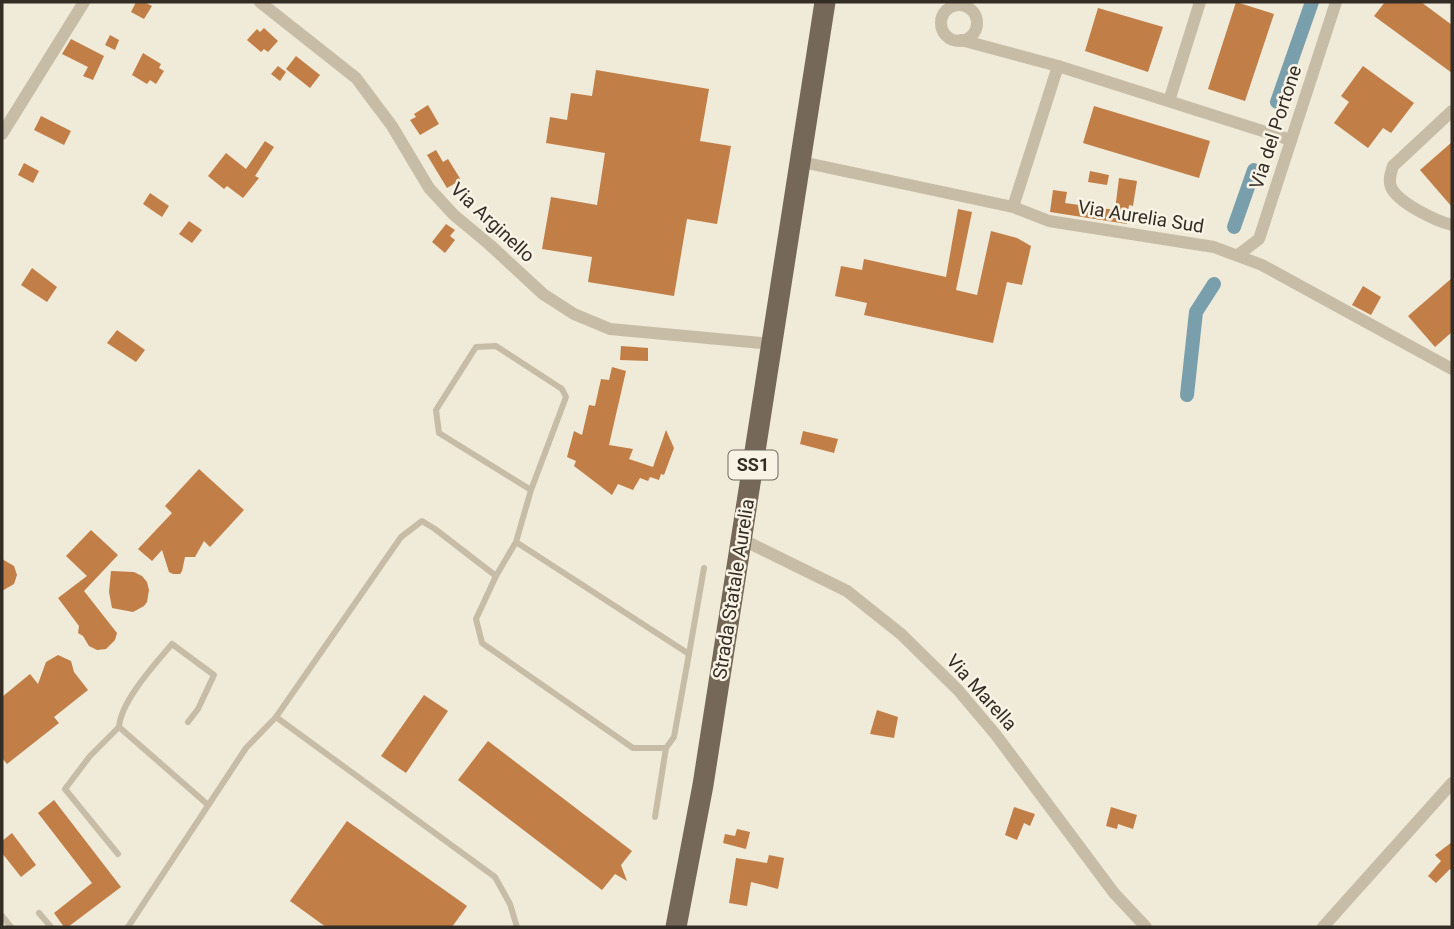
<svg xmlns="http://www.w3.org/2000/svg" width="1454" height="929" viewBox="0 0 1454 929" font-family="Roboto,sans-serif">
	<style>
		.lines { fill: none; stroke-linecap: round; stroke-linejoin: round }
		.canal { stroke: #799fac; stroke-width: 14 }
		.building { fill: #c17e46 }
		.lane { stroke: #c7bca6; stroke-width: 6 }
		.street { stroke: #c7bca6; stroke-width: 12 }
		.primary { stroke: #756858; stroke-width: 21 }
		.labels { text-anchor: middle; stroke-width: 5; stroke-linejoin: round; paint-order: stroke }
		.shield { fill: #f8f3e5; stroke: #6f685f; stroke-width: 2 }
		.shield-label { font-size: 18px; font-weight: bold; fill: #342d26 }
		.street-label { font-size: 19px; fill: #342d26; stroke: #f8f3e5 }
	</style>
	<rect width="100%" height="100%" fill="#f0ead9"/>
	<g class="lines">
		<g class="canal">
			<path d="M1277,102L1312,2"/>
			<path d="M1234,227L1254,170"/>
			<path d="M1187,395L1196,312L1214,284"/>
		</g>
	</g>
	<g class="building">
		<path d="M136,2H144L152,6L144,19L131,12Z"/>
		<path d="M1236,2L1274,14L1245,101L1208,89Z"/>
		<path d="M1385,2H1421L1452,25V73L1374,16Z"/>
		<path d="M1098,8L1163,27L1148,72L1085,51Z"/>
		<path d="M264,28L278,41L268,52L264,49L261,52L247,40L257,29L260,32Z"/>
		<path d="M110,35L119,40L115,50L105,45Z"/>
		<path d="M71,39L104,56L93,80L83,76L88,67L62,54Z"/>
		<path d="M143,53L161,64L159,68L164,71L156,84L150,80L147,84L132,75Z"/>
		<path d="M296,56L320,75L310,88L286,69Z"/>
		<path d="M278,66L286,72L280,81L271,74Z"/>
		<path d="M1363,66L1414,103L1391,133L1383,128L1368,148L1334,123L1349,102L1341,96Z"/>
		<path d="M596,70L709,89L700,141L731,146L717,224L687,219L674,296L588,282L592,257L542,249L551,197L597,205L605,153L546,143L550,117L567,120L571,93L592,96Z"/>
		<path d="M428,105L439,124L420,135L410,120L416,117L414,114Z"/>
		<path d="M1094,106L1210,141L1199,178L1083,143Z"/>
		<path d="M41,116L71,131L64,145L34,130Z"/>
		<path d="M265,141L274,147L255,176L259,178L243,198L227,186L224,189L208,176L226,153L246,169Z"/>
		<path d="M1452,142V207L1420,170Z"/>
		<path d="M436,150L443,162L448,159L461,180L447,188L427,155Z"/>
		<path d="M24,163L39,171L33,183L18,175Z"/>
		<path d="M1090,171L1109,175L1107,185L1088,182Z"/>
		<path d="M1119,178L1137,181L1133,206L1129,205L1127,224L1050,212L1053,190L1067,192L1065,203L1115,210Z"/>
		<path d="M150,193L169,206L162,217L143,204Z"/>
		<path d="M958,209L972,212L956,290L977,295L991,231L1017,238L1031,246L1022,285L1007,282L993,343L864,315L867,303L835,296L841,266L862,270L864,259L946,277Z"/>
		<path d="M189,221L202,230L192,243L179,234Z"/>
		<path d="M446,224L455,230L450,236L455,240L445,253L432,242Z"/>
		<path d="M32,268L57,287L47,302L21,285Z"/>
		<path d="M1452,278V332L1435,347L1408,316Z"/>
		<path d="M1363,286L1381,297L1371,315L1352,305Z"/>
		<path d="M117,330L145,350L136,362L107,343Z"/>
		<path d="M621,346L648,348V361L620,360Z"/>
		<path d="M612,367L626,371L609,445L633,449L629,459L653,467L666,430L674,448L664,475L661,474L659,480L650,477L648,481L640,478L633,490L618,484L612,495L574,466L576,461L567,457L574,431L582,435L589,405L595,406L601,379L609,380Z"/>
		<path d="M803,431L838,439L834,453L800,444Z"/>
		<path d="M199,469L244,510L210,547L204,541L195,557H185L182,571L180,574H173L169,572L162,550L152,561L138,549L172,513L165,506Z"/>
		<path d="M91,530L118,555L84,591L117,633L115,640L106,649L97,650L89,646L83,636L78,633L79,626L58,598L87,576L66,556Z"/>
		<path d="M2,559L14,566L17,575L14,584L2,591Z"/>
		<path d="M111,571L134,572L142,576L147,582L149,590L147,602L144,606L133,612L112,608L109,592Z"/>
		<path d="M58,655L71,661L74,672L88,690L54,717L59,723L7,764L2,758V697L30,674L38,684L46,662Z"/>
		<path d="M424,695L448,711L406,773L381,756Z"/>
		<path d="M877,710L898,717L894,738L870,734Z"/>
		<path d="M488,741L632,851L621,865L627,881L615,874L602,890L458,780Z"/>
		<path d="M54,800L121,887L68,927H64L54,913L92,883L38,813Z"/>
		<path d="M1014,807L1035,814L1030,826L1024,823L1017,840L1005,835Z"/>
		<path d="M1111,807L1137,815L1133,829L1118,824L1117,829L1106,826Z"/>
		<path d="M347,821L467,906L452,927H326L290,901Z"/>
		<path d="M737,829L750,832L746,849L723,843L725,834L735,836Z"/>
		<path d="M12,833L36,865L21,877L2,853V841Z"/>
		<path d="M1452,842V871L1450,869L1436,883L1428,876L1441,861L1435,855Z"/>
		<path d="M769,855L784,858L778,889L751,882L747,906L729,903L736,858L767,863Z"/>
	</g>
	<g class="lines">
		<g class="lane">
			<path d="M531,490L439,433L436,410L476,347L496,346L562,389L566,397L531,490L516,542L689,654L674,737L666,748L655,817"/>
			<path d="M516,542L496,576L476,619L482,643L633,748H666"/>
			<path d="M496,576L435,529L422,521L401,537L276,717L495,877L510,904L517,927"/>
			<path d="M689,654L704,568"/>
			<path d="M119,727C121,701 155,664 172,644L214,675L198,709L188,722"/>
			<path d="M118,854L65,789L90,756L119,727L207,804"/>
			<path d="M39,913L51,927"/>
			<path d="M2,916L11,927"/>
			<path d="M128,927L246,748L276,717"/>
		</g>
		<g class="street">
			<path d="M260,2L356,78L392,126L429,188L454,215L490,245L543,294L574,314L610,329L773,344"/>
			<circle cx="959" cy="23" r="18"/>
			<path d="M961,40L1058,66L1291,140"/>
			<path d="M1169,101L1200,2"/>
			<path d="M1452,111L1393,166C1391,173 1388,179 1391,187C1398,203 1436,221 1452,225"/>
			<path d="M2,134L84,2"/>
			<path d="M802,162L1013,207L1049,221L1214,247L1262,265L1452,369"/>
			<path d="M1013,207L1058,66"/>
			<path d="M1238,255L1259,239L1336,2"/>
			<path d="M741,539L847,591L901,634L958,690L996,735L1114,893L1146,927"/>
			<path d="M1323,927L1452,783"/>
		</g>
		<path class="primary" d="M676,927L703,785L825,2"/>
	</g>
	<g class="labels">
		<rect class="shield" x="728.5" y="450.5" width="49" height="29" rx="5"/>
		<g class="shield-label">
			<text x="753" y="471">SS1</text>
		</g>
		<g class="street-label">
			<text transform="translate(1275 127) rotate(-72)" y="7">Via del Portone</text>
			<text transform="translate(1141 216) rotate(9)" y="7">Via Aurelia Sud</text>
			<text transform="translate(493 222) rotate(43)" y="7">Via Arginello</text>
			<text transform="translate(733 589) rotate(-81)" y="7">Strada Statale Aurelia</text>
			<text transform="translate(982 692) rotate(48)" y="7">Via Marella</text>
		</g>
	</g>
	<rect width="1454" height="929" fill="none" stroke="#342d26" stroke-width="7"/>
</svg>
